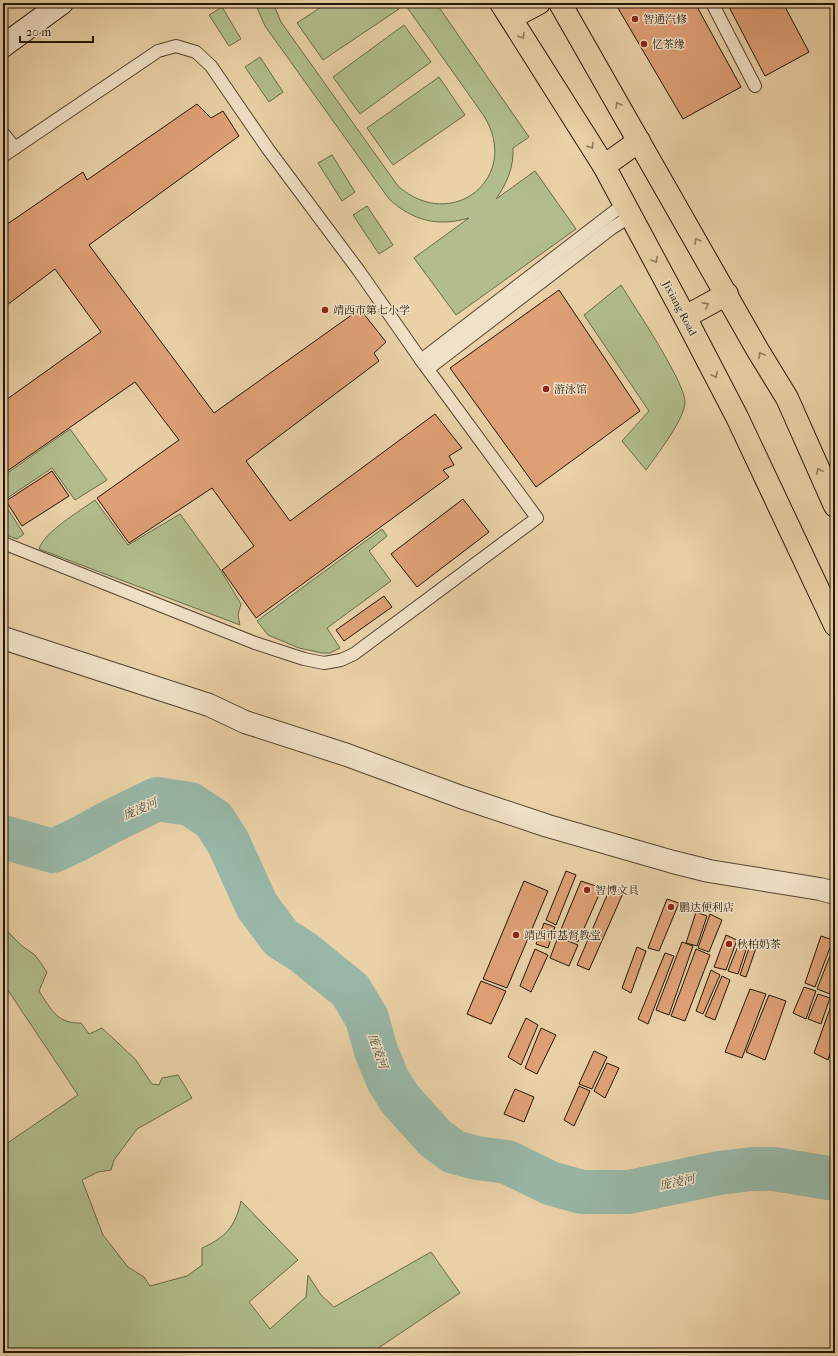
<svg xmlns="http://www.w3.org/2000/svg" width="838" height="1356" viewBox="0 0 838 1356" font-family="'IM FELL French Canon','Noto Serif SC',serif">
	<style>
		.green { fill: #b1bd8c; stroke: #696a4a }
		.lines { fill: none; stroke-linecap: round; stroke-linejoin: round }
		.river { stroke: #98b7a7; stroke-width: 44 }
		.building { fill: #dfa076; stroke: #211608 }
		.lane-casing { stroke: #534530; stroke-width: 14 }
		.street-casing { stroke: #534530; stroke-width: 24 }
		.secondary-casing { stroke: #211608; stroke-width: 24 }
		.primary-casing { stroke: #211608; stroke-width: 24 }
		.lane { stroke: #f1e1c6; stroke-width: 12 }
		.street { stroke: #f1e1c6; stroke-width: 22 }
		.secondary { stroke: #f1e1c6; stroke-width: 22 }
		.primary { stroke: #ead1a7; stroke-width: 22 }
		.oneway { stroke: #907d5f }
		.poi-dot { fill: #8f2418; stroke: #f1e1c6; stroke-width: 1.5 }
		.labels { text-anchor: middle; stroke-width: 3; stroke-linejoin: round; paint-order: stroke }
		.poi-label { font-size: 11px; fill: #211608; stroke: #f1e1c6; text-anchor: start }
		.street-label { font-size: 11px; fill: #211608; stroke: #f1e1c6 }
		.water-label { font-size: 12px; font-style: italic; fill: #4b4e40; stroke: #f1e1c6 }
	</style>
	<rect width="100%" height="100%" fill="#ead1a7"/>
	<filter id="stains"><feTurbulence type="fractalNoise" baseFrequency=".005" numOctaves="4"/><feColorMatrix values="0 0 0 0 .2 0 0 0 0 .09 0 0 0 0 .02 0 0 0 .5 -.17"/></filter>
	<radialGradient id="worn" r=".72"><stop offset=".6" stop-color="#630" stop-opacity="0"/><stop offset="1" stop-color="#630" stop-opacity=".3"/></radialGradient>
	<g class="green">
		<path d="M255,3H273L281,22L398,186C452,234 522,177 484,116L404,3H436L529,137L513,148C514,167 507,183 496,199L535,171L576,229L456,315L414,258L469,218C438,227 413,221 389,199L265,26Z"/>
		<path d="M327,3H395L399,9L323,60L297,23Z"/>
		<path d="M222,7L241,39L229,46L209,15Z"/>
		<path d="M404,25L431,62L360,114L333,77Z"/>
		<path d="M260,57L283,92L269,102L245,67Z"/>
		<path d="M439,77L465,115L393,165L367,128Z"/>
		<path d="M332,155L355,192L342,201L318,163Z"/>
		<path d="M367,206L393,245L379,254L353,215Z"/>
		<path d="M621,285C634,306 685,382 685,402C685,419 656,456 646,470L622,441L649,411L584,315Z"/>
		<path d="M70,429L107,480L75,500L52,468L3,501V476Z"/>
		<path d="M95,500L128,545L180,514L220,569L241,604L238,615L240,625L39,549C44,532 80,511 95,500Z"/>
		<path d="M3,502L24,534L17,539L3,534Z"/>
		<path d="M382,529L387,536L369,551L391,581L327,628L340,648L330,653H322L299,648L268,635L257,621Z"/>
		<path d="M3,927L22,946L35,955L47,972L39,991C51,1009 57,1024 81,1023L89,1034L102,1028L135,1059L152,1084L159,1085L162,1078L178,1075L192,1098L137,1129L114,1160L111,1170L98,1172L82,1180L103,1235L128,1267L144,1277L150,1286L187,1276L202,1265V1248C226,1237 235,1227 241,1201L298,1260L249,1302L270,1329L306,1297L308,1275L321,1295L334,1307L431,1252L460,1293L371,1353H3V1146L78,1095L3,983Z"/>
	</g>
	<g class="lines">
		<path class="river" d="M3,837L53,851L77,840L110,822L157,799L190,804L214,820L228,842L257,906L281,938L303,952L350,990L367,1018L376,1051L388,1080L400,1099L435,1138L454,1152L477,1158L507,1162L550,1183L582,1192H629L719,1173L752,1169H774L835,1179"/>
	</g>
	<g class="building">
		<path d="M615,3H695L741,87L683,119Z"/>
		<path d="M727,3H783L809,52L765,76Z"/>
		<path d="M197,104L211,118L223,111L239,136L89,245L214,413L360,309L386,342L374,353L379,361L246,461L290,521L435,414L462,448L449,456L454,465L443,470L449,477L256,618L222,570L254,546L212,488L129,543L97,498L179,440L135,382L3,474V402L101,332L55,269L3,308V227L83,172L87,180Z"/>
		<path d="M559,290L640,411L536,487L450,368Z"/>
		<path d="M52,471L69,496L22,526L6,501Z"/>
		<path d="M463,499L489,532L417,587L391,554Z"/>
		<path d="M384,596L392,607L344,641L336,630Z"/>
		<path d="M566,871L576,875L556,925L546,920Z"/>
		<path d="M524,881L548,891L507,988L483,979Z"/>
		<path d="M581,881L602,888L578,942L559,934Z"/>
		<path d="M611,886L624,891L589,970L577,965Z"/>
		<path d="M667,899L679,903L659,951L648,948Z"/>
		<path d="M696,912L707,916L697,946L686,943Z"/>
		<path d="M710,914L722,920L709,952L698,948Z"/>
		<path d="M544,923L555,927L548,948L536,944Z"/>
		<path d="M726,935L737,940L726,970L714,967Z"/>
		<path d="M821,936L833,940L815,987L805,983Z"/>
		<path d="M558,937L578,945L569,966L550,958Z"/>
		<path d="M740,941L748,944L738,974L728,971Z"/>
		<path d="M682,942L693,946L669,1015L656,1010Z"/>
		<path d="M835,943V980L830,994L817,989Z"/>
		<path d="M750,945L756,948L746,977L740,975Z"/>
		<path d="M637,947L646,951L631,993L622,988Z"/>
		<path d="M535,949L548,955L531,992L520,986Z"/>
		<path d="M696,949L710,955L685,1021L671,1016Z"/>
		<path d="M665,953L674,956L648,1024L638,1019Z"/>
		<path d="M711,970L720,975L703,1014L696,1011Z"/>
		<path d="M722,976L730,980L715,1020L705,1016Z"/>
		<path d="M481,981L506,991L491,1024L467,1014Z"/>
		<path d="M804,987L816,991L806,1019L793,1013Z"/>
		<path d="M750,989L766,994L742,1058L725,1052Z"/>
		<path d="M818,994L830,998L821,1024L808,1019Z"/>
		<path d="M769,995L786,1001L765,1060L746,1052Z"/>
		<path d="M832,1003L835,1004V1037L828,1060L814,1053Z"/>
		<path d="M526,1018L538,1025L521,1065L508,1057Z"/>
		<path d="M541,1028L556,1035L537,1074L525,1068Z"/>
		<path d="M835,1047V1064L830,1062Z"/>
		<path d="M594,1051L607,1057L592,1089L579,1084Z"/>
		<path d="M607,1063L619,1068L605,1098L594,1091Z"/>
		<path d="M579,1086L590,1091L574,1126L564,1120Z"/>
		<path d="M515,1089L534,1097L524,1122L504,1114Z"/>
	</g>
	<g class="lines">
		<defs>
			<g id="lane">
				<path d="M712,3L755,86"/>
				<path d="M3,133L15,148"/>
				<path d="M3,156L158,51L176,46L196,52L211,66L268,149L359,271L421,360L537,518L354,654L341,660L324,663L304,659L255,643L3,543"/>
				<path d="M421,360L624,204"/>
				<path d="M428,369L612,228L631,216"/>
			</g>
			<path id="street" d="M3,638L209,705L245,722L347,755L461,797L548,826L673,862L709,871L820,889L835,893"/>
			<path id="secondary" d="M3,46L62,3"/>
			<g id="primary">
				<path d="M501,3L604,166L685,317L737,417L835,625"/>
				<path d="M560,3L757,349L787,398L835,506"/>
				<path d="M511,18L539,3"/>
				<path d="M604,166L639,141"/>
				<path d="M685,317L727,294"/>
			</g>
		</defs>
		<use href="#lane" class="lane-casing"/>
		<use href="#street" class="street-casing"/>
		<use href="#secondary" class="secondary-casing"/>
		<use href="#primary" class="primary-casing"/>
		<use href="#lane" class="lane"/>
		<use href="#street" class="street"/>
		<use href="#secondary" class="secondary"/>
		<use href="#primary" class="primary"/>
	</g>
	<defs><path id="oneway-chevron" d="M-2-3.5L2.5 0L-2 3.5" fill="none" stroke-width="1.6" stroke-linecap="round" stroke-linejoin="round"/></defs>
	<g class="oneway">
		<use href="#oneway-chevron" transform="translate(522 36) rotate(58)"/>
		<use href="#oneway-chevron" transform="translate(618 105) rotate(-120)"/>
		<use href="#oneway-chevron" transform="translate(591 146) rotate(58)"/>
		<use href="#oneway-chevron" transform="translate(697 241) rotate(-120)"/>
		<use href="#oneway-chevron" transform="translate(655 260) rotate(62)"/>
		<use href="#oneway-chevron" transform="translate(706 305) rotate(-29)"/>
		<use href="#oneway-chevron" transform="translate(761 355) rotate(-121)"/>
		<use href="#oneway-chevron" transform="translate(715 375) rotate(63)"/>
		<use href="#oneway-chevron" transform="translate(819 471) rotate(-114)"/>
	</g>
	<g class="poi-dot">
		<circle cx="635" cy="19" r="4"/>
		<circle cx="644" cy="44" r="4"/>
		<circle cx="325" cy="310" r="4"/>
		<circle cx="546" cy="389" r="4"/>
		<circle cx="587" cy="890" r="4"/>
		<circle cx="671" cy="907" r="4"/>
		<circle cx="516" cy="935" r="4"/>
		<circle cx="729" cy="944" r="4"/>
	</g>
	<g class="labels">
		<g class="poi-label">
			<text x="643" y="23">智通汽修</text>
			<text x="652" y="48">忆茶缘</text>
			<text x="333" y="314">靖西市第七小学</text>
			<text x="554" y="393">游泳馆</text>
			<text x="595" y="894">智博文具</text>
			<text x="679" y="911">鹏达便利店</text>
			<text x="524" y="939">靖西市基督教堂</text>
			<text x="737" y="948">秋柏奶茶</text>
		</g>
		<g class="street-label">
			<text transform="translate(680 308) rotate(62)" y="4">Jixiang Road</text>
		</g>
		<g class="water-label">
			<text transform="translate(140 809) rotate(-23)" y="4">庞凌河</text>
			<text transform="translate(378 1051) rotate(71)" y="4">庞凌河</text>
			<text transform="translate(677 1182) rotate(-12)" y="4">庞凌河</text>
		</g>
	</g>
	<rect width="838" height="1356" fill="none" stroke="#ead1a7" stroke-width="16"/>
	<rect x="4" y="4" width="830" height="1348" fill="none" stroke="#211608" stroke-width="2"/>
	<rect x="8" y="8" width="822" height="1340" fill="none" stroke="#211608"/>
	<path d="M20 36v6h73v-6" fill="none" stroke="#211608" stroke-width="2"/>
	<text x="26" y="36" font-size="12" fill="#211608" stroke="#f1e1c6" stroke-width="3" paint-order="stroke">20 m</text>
	<rect width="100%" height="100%" filter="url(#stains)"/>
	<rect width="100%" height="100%" fill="url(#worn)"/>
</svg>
